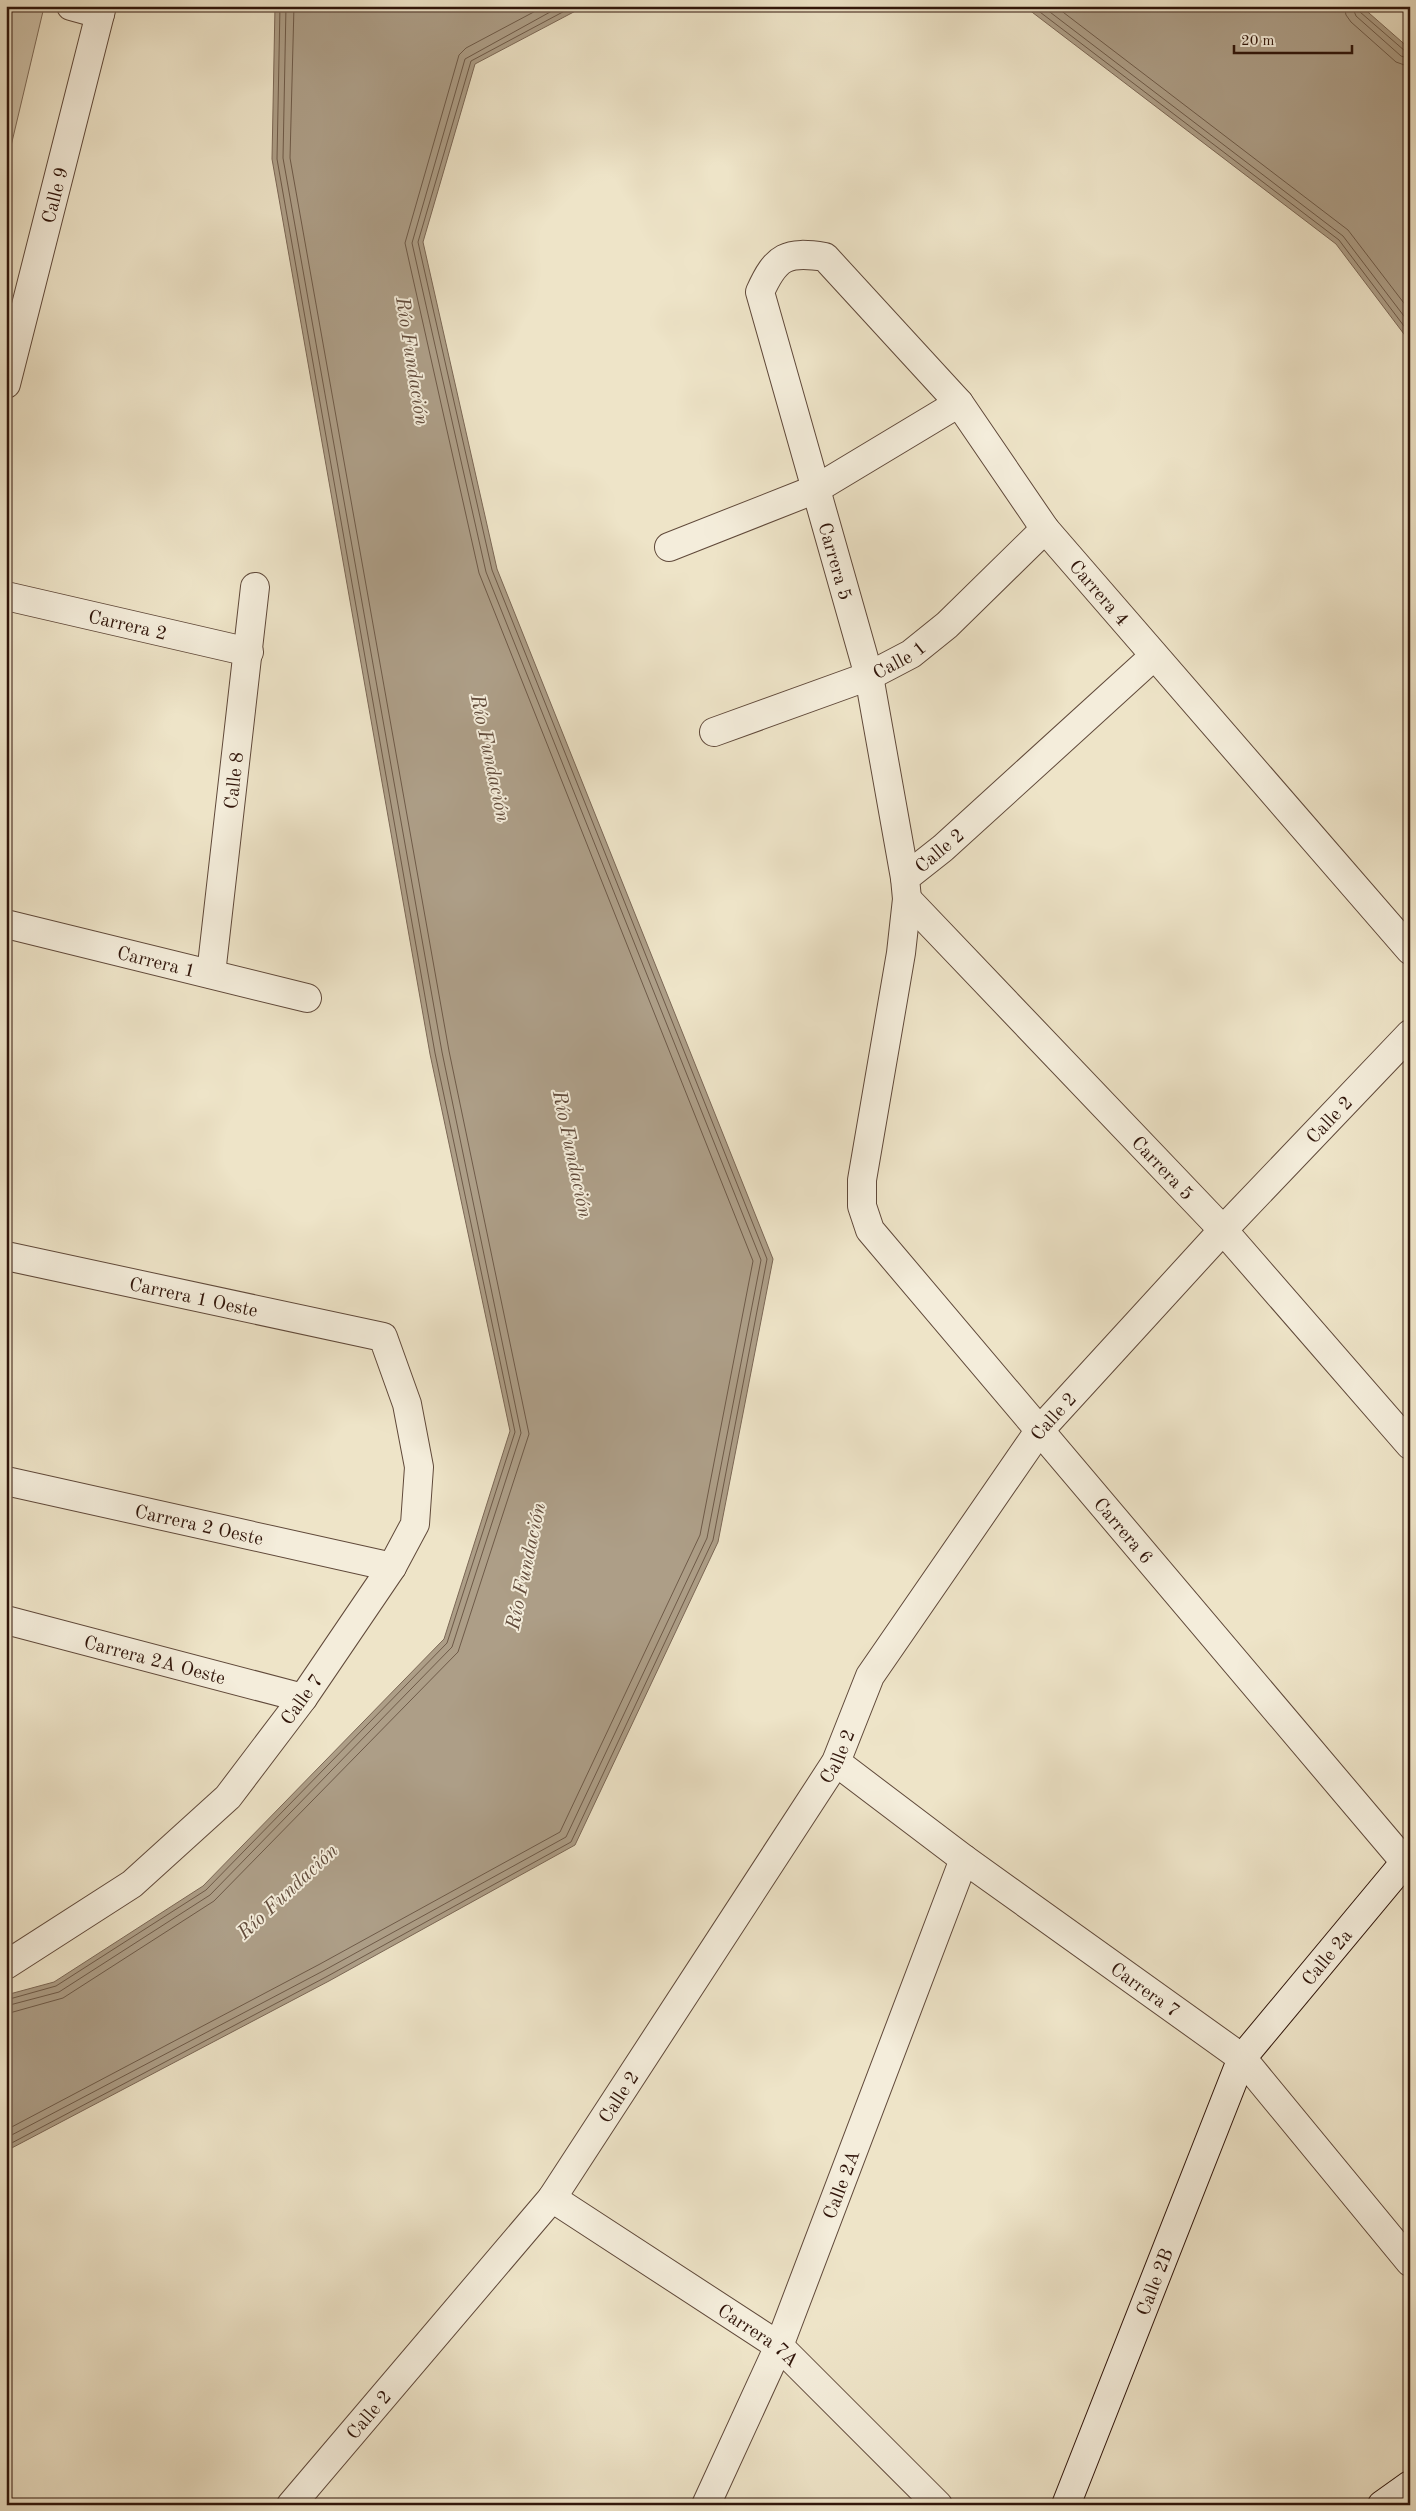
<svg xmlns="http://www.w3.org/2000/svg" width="1416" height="2511" viewBox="0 0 1416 2511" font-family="'Old Standard TT',serif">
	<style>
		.green { fill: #cec1a8; stroke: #7f6b59 }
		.water { fill: #ad9e87; stroke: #7b6755 }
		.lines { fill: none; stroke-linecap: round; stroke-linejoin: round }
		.shore { stroke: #6e5a48; stroke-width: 1 }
		.street-casing { stroke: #60493a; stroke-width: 30 }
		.secondary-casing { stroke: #30150a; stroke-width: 30 }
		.street { stroke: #f4eddb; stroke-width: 28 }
		.secondary { stroke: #f4eddb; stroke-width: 28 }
		.labels { text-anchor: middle; stroke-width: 4; stroke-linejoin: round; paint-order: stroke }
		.street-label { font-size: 19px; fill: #30150a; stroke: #f4eddb }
		.water-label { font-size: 20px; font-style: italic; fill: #624c3c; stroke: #f4eddb }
	</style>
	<rect width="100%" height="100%" fill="#eee4c8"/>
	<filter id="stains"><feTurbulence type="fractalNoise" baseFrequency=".004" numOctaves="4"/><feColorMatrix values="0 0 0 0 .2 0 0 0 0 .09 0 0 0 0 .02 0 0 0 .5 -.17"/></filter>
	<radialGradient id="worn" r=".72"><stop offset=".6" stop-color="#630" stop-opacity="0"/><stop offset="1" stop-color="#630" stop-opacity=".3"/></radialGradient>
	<path class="green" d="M6,6L44,7L6,167Z"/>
	<g class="water">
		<path d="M275,6H585L475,64L423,242L497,569L773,1259L718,1542L575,1845L329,1981L6,2151V1995L54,1982L203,1886L444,1639L510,1431L430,1054L272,159Z"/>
		<path d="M1024,6H1361L1410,49V342L1336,244Z"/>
	</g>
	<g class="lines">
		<g class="shore">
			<path d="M1032,6L1339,240L1410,334"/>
			<path d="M1042,6L1343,236L1410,324"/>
			<path d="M1055,6L1348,230L1410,311"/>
			<path d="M1344,6L1346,15L1351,22L1396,62L1410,67"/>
			<path d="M1352,6L1356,16L1401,56L1410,59"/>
			<path d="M1358,6L1360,12L1405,51L1410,53"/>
			<path d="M6,2000L56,1986L206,1890L447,1643L515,1432L435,1053L277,159L280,6"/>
			<path d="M6,2006L59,1992L210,1895L452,1647L521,1433L442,1052L283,158L286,6"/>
			<path d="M6,2014L63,1998L214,1901L458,1652L529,1434L449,1051L290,158L294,6"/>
			<path d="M6,2130L320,1964L560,1832L700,1535L753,1261L479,573L405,243L459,55L466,48L545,6"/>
			<path d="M6,2138L323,1971L566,1837L707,1538L761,1260L486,572L412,243L465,59L561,6"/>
			<path d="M6,2146L326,1977L571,1842L713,1540L767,1259L492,570L418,242L471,61L574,6"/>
		</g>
		<defs>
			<g id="street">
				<path d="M71,6L100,14"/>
				<path id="s1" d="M6,384L102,6"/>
				<path d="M669,547L816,489L959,403"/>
				<path id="s2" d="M6,596L249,652"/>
				<path id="s3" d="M1154,656L943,848L905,878L907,899L901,953L862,1180V1206L870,1230L1410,1868"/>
				<path id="s4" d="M714,732L869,676L911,654L947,625L1045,529"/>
				<path id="s5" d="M905,878L869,676L760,292C776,256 787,251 825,257L959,403L1045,529L1410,950"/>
				<path id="s6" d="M907,899L1223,1230L1410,1445"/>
				<path id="s7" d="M6,924L307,998"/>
				<path id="s8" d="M211,974L255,587"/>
				<path id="s9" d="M6,1256L383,1337L407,1404L419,1467L415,1524L392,1567L303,1698L228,1797L132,1884L6,1965"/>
				<path id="s10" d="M6,1481L392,1567"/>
				<path id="s11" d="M6,1620L303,1698"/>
				<path id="s12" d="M836,1762L964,1859L1242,2058L1410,2262"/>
				<path id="s13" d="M552,2198L779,2346L938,2505"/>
				<path id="s14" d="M291,2505L552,2198L836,1762L870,1676L1039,1431L1223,1230L1410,1034"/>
				<path id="s15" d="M706,2505L779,2346L964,1859"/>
			</g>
			<g id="secondary">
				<path id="s16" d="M1066,2505L1242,2058L1410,1856"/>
				<path d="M1382,2505L1410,2485"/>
			</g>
		</defs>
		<use href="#street" class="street-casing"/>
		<use href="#secondary" class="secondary-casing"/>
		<use href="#street" class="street"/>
		<use href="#secondary" class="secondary"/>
	</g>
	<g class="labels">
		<g class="street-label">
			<text dy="7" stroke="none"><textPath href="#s1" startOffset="195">Calle 9</textPath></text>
			<text transform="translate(836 561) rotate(74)" y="7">Carrera 5</text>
			<text dy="7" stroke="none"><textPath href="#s5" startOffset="1122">Carrera 4</textPath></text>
			<text dy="7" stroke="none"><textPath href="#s2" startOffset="125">Carrera 2</textPath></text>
			<text dy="7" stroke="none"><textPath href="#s4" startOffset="199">Calle 1</textPath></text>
			<text dy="7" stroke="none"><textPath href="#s8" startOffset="195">Calle 8</textPath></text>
			<text transform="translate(939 850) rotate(-40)" y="7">Calle 2</text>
			<text dy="7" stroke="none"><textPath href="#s7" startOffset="155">Carrera 1</textPath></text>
			<text dy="7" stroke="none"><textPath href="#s14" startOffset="1739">Calle 2</textPath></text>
			<text dy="7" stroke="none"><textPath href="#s6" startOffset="371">Carrera 5</textPath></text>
			<text dy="7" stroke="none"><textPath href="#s9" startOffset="192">Carrera 1 Oeste</textPath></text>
			<text dy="7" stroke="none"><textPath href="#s14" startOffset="1334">Calle 2</textPath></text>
			<text dy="7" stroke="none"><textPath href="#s10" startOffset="198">Carrera 2 Oeste</textPath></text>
			<text dy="7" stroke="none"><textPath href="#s3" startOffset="1084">Carrera 6</textPath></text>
			<text dy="7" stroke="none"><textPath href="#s11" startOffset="154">Carrera 2A Oeste</textPath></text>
			<text transform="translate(301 1699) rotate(-54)" y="7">Calle 7</text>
			<text dy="7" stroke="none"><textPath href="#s14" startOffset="929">Calle 2</textPath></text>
			<text dy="7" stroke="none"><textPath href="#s16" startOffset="612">Calle 2a</textPath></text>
			<text dy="7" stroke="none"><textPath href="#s12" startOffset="384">Carrera 7</textPath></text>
			<text dy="7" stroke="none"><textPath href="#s14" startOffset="524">Calle 2</textPath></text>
			<text dy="7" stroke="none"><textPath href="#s15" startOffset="348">Calle 2A</textPath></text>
			<text dy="7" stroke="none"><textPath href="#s16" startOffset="240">Calle 2B</textPath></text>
			<text dy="7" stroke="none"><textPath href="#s13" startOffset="248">Carrera 7A</textPath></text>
			<text dy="7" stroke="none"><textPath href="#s14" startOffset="119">Calle 2</textPath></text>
		</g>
		<g class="water-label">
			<text transform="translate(413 361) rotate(81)" y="7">Río Fundación</text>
			<text transform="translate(491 758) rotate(78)" y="7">Río Fundación</text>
			<text transform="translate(573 1154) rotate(78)" y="7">Río Fundación</text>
			<text transform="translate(525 1566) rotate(-78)" y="7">Río Fundación</text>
			<text transform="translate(287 1891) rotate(-43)" y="7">Río Fundación</text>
		</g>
	</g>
	<rect width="1416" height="2511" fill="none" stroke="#eee4c8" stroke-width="25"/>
	<rect x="8" y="8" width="1401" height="2496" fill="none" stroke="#30150a" stroke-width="2.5"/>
	<rect x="12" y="12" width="1391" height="2486" fill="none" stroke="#30150a"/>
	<path d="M1234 45v8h118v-8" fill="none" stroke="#30150a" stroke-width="2.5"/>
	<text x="1241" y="45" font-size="15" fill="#30150a" stroke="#f4eddb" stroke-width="4" paint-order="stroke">20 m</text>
	<rect width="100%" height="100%" filter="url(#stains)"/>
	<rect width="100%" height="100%" fill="url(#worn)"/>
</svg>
